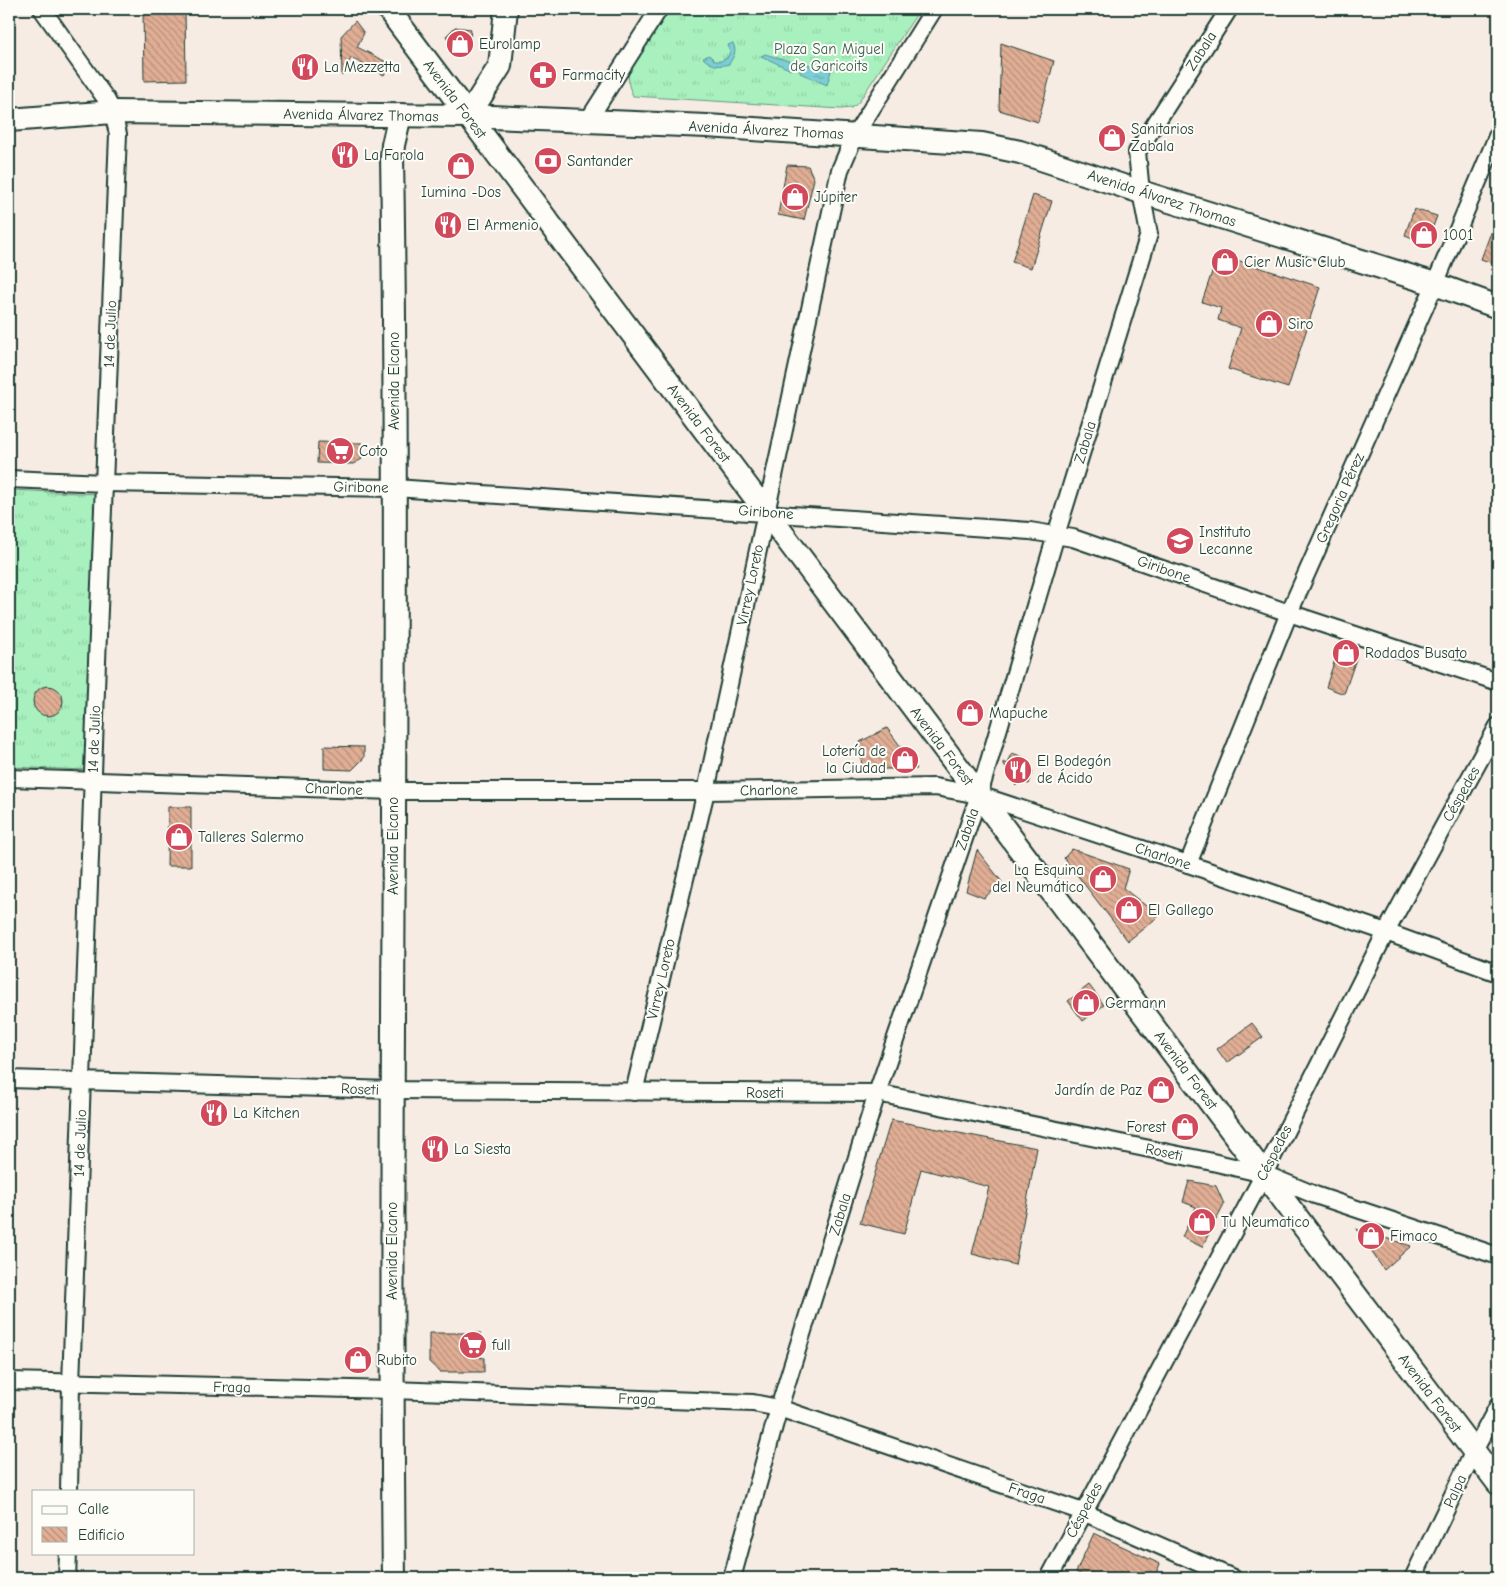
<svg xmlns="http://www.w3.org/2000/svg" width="1507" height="1587" viewBox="0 0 1507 1587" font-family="'Comic Neue',sans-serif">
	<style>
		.grass { fill: url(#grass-tufts); stroke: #64977a }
		.water { fill: url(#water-ripples); stroke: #579394 }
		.building { fill: url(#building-back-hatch); stroke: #1f3d34 }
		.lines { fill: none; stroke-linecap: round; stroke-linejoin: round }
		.street-casing { stroke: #1f3d34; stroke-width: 20 }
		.secondary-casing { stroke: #1f3d34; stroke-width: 26 }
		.street { stroke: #fdfcf7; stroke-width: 16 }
		.secondary { stroke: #fdfcf7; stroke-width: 22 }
		.labels { text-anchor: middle; stroke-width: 4; stroke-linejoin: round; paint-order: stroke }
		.poi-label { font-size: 15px; fill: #1f3d34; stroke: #fdfcf7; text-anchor: start }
		.park-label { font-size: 15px; fill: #3a6150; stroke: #fdfcf7 }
		.street-label { font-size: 15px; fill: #1f3d34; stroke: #fdfcf7 }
	</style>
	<defs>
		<pattern id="grass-tufts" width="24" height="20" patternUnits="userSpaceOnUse" patternTransform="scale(1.25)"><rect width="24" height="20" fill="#a8f1bf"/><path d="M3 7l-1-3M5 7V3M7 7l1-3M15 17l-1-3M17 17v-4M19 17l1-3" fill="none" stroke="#90d0a5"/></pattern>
		<pattern id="water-ripples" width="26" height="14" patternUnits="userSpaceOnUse" patternTransform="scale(1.25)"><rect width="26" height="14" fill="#7ccdd4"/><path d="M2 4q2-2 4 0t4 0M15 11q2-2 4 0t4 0" fill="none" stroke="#65a8ad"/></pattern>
		<pattern id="building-back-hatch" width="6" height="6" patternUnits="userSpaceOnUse" patternTransform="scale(1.25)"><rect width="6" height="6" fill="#e1ae95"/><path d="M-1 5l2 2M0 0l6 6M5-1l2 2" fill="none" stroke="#b68f7a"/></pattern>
	</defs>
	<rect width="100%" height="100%" fill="#f7ece3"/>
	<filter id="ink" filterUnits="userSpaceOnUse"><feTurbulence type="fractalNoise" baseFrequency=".02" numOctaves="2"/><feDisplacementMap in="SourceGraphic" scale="10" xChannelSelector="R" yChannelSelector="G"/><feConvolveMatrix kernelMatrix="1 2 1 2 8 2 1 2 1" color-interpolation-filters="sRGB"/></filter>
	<g filter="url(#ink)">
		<g class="grass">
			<path d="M671,9H920L858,103L851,108L841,109L633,96L629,86L628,69Z"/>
			<path d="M9,490L97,494L85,770L9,767Z"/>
		</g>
		<g class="water">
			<path d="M733,43C737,52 734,56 729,64C718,67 712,66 703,58L709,55L715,61H721L727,58L730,52L728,45Z"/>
			<path d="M765,54L792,62L791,70L761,56Z"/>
			<path d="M800,62L831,71L827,85L800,73Z"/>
		</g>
		<g class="building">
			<path d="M143,9H185L186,80L144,81Z"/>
			<path d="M355,21L364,33L357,47L390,64L384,75L351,58L342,76L341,36Z"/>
			<path d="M455,27L471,29L468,52L458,53L446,36Z"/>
			<path d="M1001,43L1054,61L1038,122L999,110Z"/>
			<path d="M787,165L808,166L814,179L804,220L778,215Z"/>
			<path d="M1033,195L1052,201L1031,268L1012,262Z"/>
			<path d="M1414,209L1437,216L1431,232L1418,240L1405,235Z"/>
			<path d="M1497,216H1498V265L1481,259Z"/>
			<path d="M1218,254L1320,287L1288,388L1228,369L1241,328L1218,320L1221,308L1202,302Z"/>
			<path d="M318,442L362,443V459L353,464L317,463Z"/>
			<path d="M1338,650L1357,656L1344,694L1326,687Z"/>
			<circle cx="48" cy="701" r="15"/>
			<path d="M887,728L917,769H862L860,742Z"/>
			<path d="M324,746L364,747V758L352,770L324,769Z"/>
			<path d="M1012,753L1026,758L1022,768L1033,772L1029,784L1018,781L1016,786L1003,762L1008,764Z"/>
			<path d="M168,807H191V866H167Z"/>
			<path d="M1072,849L1129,869L1123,888L1159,916L1128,941L1064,858Z"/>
			<path d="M977,850L1002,882L984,898L966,891Z"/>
			<path d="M1089,985L1104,1005L1083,1021L1068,1001Z"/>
			<path d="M1252,1023L1263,1037L1227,1063L1217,1049Z"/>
			<path d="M891,1120L1037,1148L1015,1265L972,1254L989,1187L921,1169L904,1234L860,1223Z"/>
			<path d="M1189,1181L1216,1186L1224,1204L1202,1247L1182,1237L1196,1207L1183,1202Z"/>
			<path d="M1356,1229L1411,1246L1384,1270Z"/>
			<path d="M429,1333H480V1357L484,1358V1372H440L429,1362Z"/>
			<path d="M1094,1533L1160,1564L1154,1578H1089L1076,1572Z"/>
		</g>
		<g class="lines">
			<defs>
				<g id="street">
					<path d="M42,9L106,99L113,112L118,134L98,634L71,1384L69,1491"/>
					<path d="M587,122L659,9"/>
					<path d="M9,479L105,483L395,488L1030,531L1073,538L1289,613L1498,682"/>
					<path d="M9,778L393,791H706L935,787L979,795L1188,864L1386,932L1498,973"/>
					<path d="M1188,864L1289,613L1435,284L1498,134"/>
					<path d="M9,1079L393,1090L877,1093L1208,1161L1264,1174L1315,1195L1498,1256"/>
					<path d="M634,1092L706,791L840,170L855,135L934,9"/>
					<path d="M9,1381L392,1390L753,1403L779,1408L1083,1512L1233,1578"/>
					<path d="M67,1578L68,1553"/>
					<path d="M732,1578L779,1408L877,1093L979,795L1056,535L1149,234L1141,192L1137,152L1229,9"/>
					<path d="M1049,1578L1264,1174L1386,932L1498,726"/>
					<path d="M1413,1578L1474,1451L1498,1406"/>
				</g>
				<g id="secondary">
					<path d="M388,9L1264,1174L1498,1483"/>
					<path d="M468,116L500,66L506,9"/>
					<path d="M9,120L113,112L468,116L707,126L982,144L1020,152L1141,192L1435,284L1498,307"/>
					<path d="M394,1578C388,1104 400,630 392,157L393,145L400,115"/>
				</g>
			</defs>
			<use href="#street" class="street-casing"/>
			<use href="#secondary" class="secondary-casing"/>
			<use href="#street" class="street"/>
			<use href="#secondary" class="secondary"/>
		</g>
	</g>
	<defs>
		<symbol id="shop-disc" viewBox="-11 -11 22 22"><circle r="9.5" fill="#d1495b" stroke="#fdfcf7"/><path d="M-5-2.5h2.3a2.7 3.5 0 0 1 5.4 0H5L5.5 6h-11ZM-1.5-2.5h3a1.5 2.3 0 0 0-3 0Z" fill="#fff"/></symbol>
		<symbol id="restaurant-disc" viewBox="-11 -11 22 22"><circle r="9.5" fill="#d1495b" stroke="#fdfcf7"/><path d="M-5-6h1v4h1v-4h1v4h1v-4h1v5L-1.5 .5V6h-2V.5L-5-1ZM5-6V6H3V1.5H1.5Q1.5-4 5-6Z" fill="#fff"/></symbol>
		<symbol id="pharmacy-disc" viewBox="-11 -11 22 22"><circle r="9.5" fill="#d1495b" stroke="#fdfcf7"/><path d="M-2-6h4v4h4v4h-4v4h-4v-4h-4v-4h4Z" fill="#fff"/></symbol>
		<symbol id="bank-disc" viewBox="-11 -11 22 22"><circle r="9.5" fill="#d1495b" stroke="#fdfcf7"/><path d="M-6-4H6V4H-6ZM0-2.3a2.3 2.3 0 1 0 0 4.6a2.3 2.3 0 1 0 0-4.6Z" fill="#fff"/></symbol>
		<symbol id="supermarket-disc" viewBox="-11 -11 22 22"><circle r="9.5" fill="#d1495b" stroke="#fdfcf7"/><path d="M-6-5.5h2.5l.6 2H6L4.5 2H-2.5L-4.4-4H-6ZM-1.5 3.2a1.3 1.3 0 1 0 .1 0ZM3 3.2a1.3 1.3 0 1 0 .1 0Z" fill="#fff"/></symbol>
		<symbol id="school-disc" viewBox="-11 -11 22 22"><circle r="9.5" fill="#d1495b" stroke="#fdfcf7"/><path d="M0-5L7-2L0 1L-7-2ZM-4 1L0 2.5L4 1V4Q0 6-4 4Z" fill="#fff"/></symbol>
	</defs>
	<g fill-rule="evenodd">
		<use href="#shop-disc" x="444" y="28" width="32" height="32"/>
		<use href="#restaurant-disc" x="289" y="51" width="32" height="32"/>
		<use href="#pharmacy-disc" x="527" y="59" width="32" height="32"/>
		<use href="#shop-disc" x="1096" y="122" width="32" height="32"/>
		<use href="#restaurant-disc" x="329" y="139" width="32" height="32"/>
		<use href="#bank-disc" x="532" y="145" width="32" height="32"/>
		<use href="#shop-disc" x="445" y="150" width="32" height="32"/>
		<use href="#shop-disc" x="779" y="181" width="32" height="32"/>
		<use href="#restaurant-disc" x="432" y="209" width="32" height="32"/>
		<use href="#shop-disc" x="1408" y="219" width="32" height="32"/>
		<use href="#shop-disc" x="1209" y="246" width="32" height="32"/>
		<use href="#shop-disc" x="1253" y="308" width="32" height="32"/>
		<use href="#supermarket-disc" x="324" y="435" width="32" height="32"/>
		<use href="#school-disc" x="1164" y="525" width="32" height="32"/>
		<use href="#shop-disc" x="1330" y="637" width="32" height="32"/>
		<use href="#shop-disc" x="954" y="697" width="32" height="32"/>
		<use href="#shop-disc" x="889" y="744" width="32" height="32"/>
		<use href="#restaurant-disc" x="1002" y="754" width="32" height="32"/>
		<use href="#shop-disc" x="163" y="821" width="32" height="32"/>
		<use href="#shop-disc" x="1087" y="863" width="32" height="32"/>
		<use href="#shop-disc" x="1113" y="894" width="32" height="32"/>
		<use href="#shop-disc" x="1070" y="987" width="32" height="32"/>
		<use href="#shop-disc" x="1145" y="1074" width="32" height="32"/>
		<use href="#restaurant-disc" x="198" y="1097" width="32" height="32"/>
		<use href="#shop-disc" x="1169" y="1111" width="32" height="32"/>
		<use href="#restaurant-disc" x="419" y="1133" width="32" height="32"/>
		<use href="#shop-disc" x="1186" y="1206" width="32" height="32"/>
		<use href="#shop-disc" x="1355" y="1220" width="32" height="32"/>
		<use href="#supermarket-disc" x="457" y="1329" width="32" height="32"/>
		<use href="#shop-disc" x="342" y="1344" width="32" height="32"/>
	</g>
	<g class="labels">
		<g class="poi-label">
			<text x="479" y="49">Eurolamp</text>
			<text x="324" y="72">La Mezzetta</text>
			<text x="562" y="80">Farmacity</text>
			<text x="1131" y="134">Sanitarios<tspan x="1131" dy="17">Zabala</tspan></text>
			<text x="364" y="160">La Farola</text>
			<text x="567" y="166">Santander</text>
			<text x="461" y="197" text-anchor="middle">Iumina -Dos</text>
			<text x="814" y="202">Júpiter</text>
			<text x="467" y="230">El Armenio</text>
			<text x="1443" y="240">1001</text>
			<text x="1244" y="267">Cier Music Club</text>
			<text x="1288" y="329">Siro</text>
			<text x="359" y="456">Coto</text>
			<text x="1199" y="537">Instituto<tspan x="1199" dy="17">Lecanne</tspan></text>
			<text x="1365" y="658">Rodados Busato</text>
			<text x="989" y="718">Mapuche</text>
			<text x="886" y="756" text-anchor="end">Lotería de<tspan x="886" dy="17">la Ciudad</tspan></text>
			<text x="1037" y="766">El Bodegón<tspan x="1037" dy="17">de Ácido</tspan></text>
			<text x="198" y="842">Talleres Salermo</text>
			<text x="1084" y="875" text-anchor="end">La Esquina<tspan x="1084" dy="17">del Neumático</tspan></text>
			<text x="1148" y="915">El Gallego</text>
			<text x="1105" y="1008">Germann</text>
			<text x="1142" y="1095" text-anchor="end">Jardín de Paz</text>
			<text x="233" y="1118">La Kitchen</text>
			<text x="1166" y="1132" text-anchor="end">Forest</text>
			<text x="454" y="1154">La Siesta</text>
			<text x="1221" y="1227">Tu Neumatico</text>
			<text x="1390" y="1241">Fimaco</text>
			<text x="492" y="1350">full</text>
			<text x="377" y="1365">Rubito</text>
		</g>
		<g class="park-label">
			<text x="829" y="54">Plaza San Miguel<tspan x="829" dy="17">de Garicoits</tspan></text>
		</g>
		<g class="street-label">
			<text transform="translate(1201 51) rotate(-57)" y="5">Zabala</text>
			<text transform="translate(455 99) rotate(53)" y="5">Avenida Forest</text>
			<text transform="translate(361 115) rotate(1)" y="5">Avenida Álvarez Thomas</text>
			<text transform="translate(766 130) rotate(3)" y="5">Avenida Álvarez Thomas</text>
			<text transform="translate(1162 198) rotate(18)" y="5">Avenida Álvarez Thomas</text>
			<text transform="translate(110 334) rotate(-88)" y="5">14 de Julio</text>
			<text transform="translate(394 381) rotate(-90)" y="5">Avenida Elcano</text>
			<text transform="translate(699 423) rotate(53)" y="5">Avenida Forest</text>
			<text transform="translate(1085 442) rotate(-73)" y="5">Zabala</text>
			<text transform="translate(361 487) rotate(1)" y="5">Giribone</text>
			<text transform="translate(1340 498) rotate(-66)" y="5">Gregoria Pérez</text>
			<text transform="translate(766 512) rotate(4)" y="5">Giribone</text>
			<text transform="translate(1164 569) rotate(19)" y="5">Giribone</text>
			<text transform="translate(750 585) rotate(-78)" y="5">Virrey Loreto</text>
			<text transform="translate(94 739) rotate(-88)" y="5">14 de Julio</text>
			<text transform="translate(942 746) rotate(53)" y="5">Avenida Forest</text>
			<text transform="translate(334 789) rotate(2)" y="5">Charlone</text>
			<text transform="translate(769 790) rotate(-1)" y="5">Charlone</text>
			<text transform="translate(1461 794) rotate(-61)" y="5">Céspedes</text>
			<text transform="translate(967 829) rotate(-71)" y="5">Zabala</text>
			<text transform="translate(393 846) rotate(-90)" y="5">Avenida Elcano</text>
			<text transform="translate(1163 856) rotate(18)" y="5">Charlone</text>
			<text transform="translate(661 979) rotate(-77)" y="5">Virrey Loreto</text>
			<text transform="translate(1186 1070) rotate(53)" y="5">Avenida Forest</text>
			<text transform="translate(360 1089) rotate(2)" y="5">Roseti</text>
			<text x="765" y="1098">Roseti</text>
			<text transform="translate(80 1143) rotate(-88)" y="5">14 de Julio</text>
			<text transform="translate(1164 1152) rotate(12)" y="5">Roseti</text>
			<text transform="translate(1274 1153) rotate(-63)" y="5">Céspedes</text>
			<text transform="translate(840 1214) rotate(-73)" y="5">Zabala</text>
			<text transform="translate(392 1251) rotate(-90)" y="5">Avenida Elcano</text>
			<text transform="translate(232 1387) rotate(1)" y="5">Fraga</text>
			<text transform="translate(1430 1393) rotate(53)" y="5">Avenida Forest</text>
			<text transform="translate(637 1399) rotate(2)" y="5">Fraga</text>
			<text transform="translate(1455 1491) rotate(-65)" y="5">Palpa</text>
			<text transform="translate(1027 1493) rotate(19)" y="5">Fraga</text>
			<text transform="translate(1084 1510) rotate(-62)" y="5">Céspedes</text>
		</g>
	</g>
	<rect width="1507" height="1587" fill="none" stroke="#fdfcf7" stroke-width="30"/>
	<rect x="15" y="15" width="1477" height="1557" fill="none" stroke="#1f3d34" stroke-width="2" filter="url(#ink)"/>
	<rect x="32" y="1490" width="162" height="65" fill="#fdfcf7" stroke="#a4b0a9"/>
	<rect x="42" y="1506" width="25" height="8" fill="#fdfcf7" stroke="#a4b0a9"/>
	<text x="78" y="1514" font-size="15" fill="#1f3d34">Calle</text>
	<rect x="42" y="1527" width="25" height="15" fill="url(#building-back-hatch)" stroke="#a4b0a9"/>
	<text x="78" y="1540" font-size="15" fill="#1f3d34">Edificio</text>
</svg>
